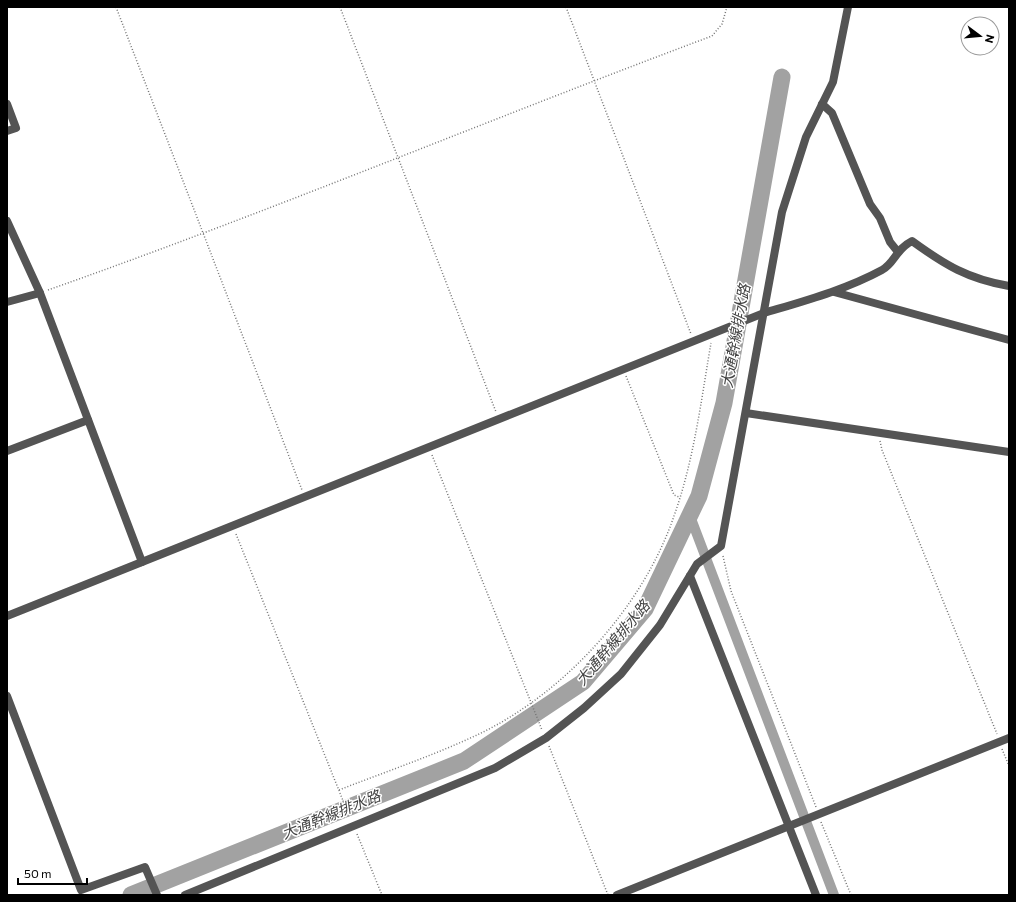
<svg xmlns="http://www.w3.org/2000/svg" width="1016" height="902" viewBox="0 0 1016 902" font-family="Commissioner,'Noto Sans JP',sans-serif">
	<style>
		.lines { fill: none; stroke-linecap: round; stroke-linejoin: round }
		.canal { stroke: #a2a2a2; stroke-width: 10 }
		.river { stroke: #a2a2a2; stroke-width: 17 }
		.path { stroke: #767676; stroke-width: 1.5; stroke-dasharray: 1 2; stroke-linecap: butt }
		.street { stroke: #545454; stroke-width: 8 }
		.labels { text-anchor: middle; stroke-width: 3; stroke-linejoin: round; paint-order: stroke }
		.water-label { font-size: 15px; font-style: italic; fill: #434343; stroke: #fff }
	</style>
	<rect width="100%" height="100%" fill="#fff"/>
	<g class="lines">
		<path class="canal" d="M690,516L834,895"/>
		<path class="river" d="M131,895L464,761L583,682L645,609L699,496L724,403L782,77"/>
		<g class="path">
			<path d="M116,7L302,490"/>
			<path d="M340,7L496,412"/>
			<path d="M566,7L691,334"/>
			<path d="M48,290C272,211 490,119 712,36L722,24L727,7"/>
			<path d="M626,376L674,495L679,497"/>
			<path d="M880,441L882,450L997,734"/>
			<path d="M432,455L542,730"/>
			<path d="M236,534L350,818"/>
			<path d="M723,556L731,591L816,807"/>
			<path d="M549,746L608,895"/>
			<path d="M1002,749L1009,766"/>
			<path d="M339,790C385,772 432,756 477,735C564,694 643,607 674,516C694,460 701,401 711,343"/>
			<path d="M821,822L851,895"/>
			<path d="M357,834L382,895"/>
		</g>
		<g class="street">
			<path d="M7,104L16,128L7,131"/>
			<path d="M822,104L832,113L870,204L880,218L890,242L898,252"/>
			<path d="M7,221L40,293L142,562"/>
			<path d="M834,292L1009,340"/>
			<path d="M7,302L40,293"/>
			<path d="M746,413L1009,452"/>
			<path d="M7,451L88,420"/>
			<path d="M690,576L816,895"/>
			<path d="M7,616L764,313C804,301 845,290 882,270C894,264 896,249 912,241C945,265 968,279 1009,286"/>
			<path d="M7,696L81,890L145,867L157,895"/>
			<path d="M185,895L495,768L546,738L584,708L621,674L660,625L697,564L721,546L782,212L806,137L833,82L848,7"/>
			<path d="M617,895L1009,738"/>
		</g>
	</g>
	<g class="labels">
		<g class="water-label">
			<text transform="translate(736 336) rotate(-80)" y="5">大通幹線排水路</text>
			<text transform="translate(613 643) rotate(-50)" y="5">大通幹線排水路</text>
			<text transform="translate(331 815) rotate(-22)" y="5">大通幹線排水路</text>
		</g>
	</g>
	<rect width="1016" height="902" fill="none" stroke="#000000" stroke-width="16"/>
	<g transform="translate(980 36) rotate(106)"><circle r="19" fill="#ffffff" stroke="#999999"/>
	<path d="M0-3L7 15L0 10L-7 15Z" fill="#000000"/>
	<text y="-6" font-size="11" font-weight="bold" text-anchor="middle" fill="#000000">N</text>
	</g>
	<path d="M18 878v6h69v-6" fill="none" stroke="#000000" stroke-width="2"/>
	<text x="24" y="878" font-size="12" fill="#000000" stroke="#ffffff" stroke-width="3" paint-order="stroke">50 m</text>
</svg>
